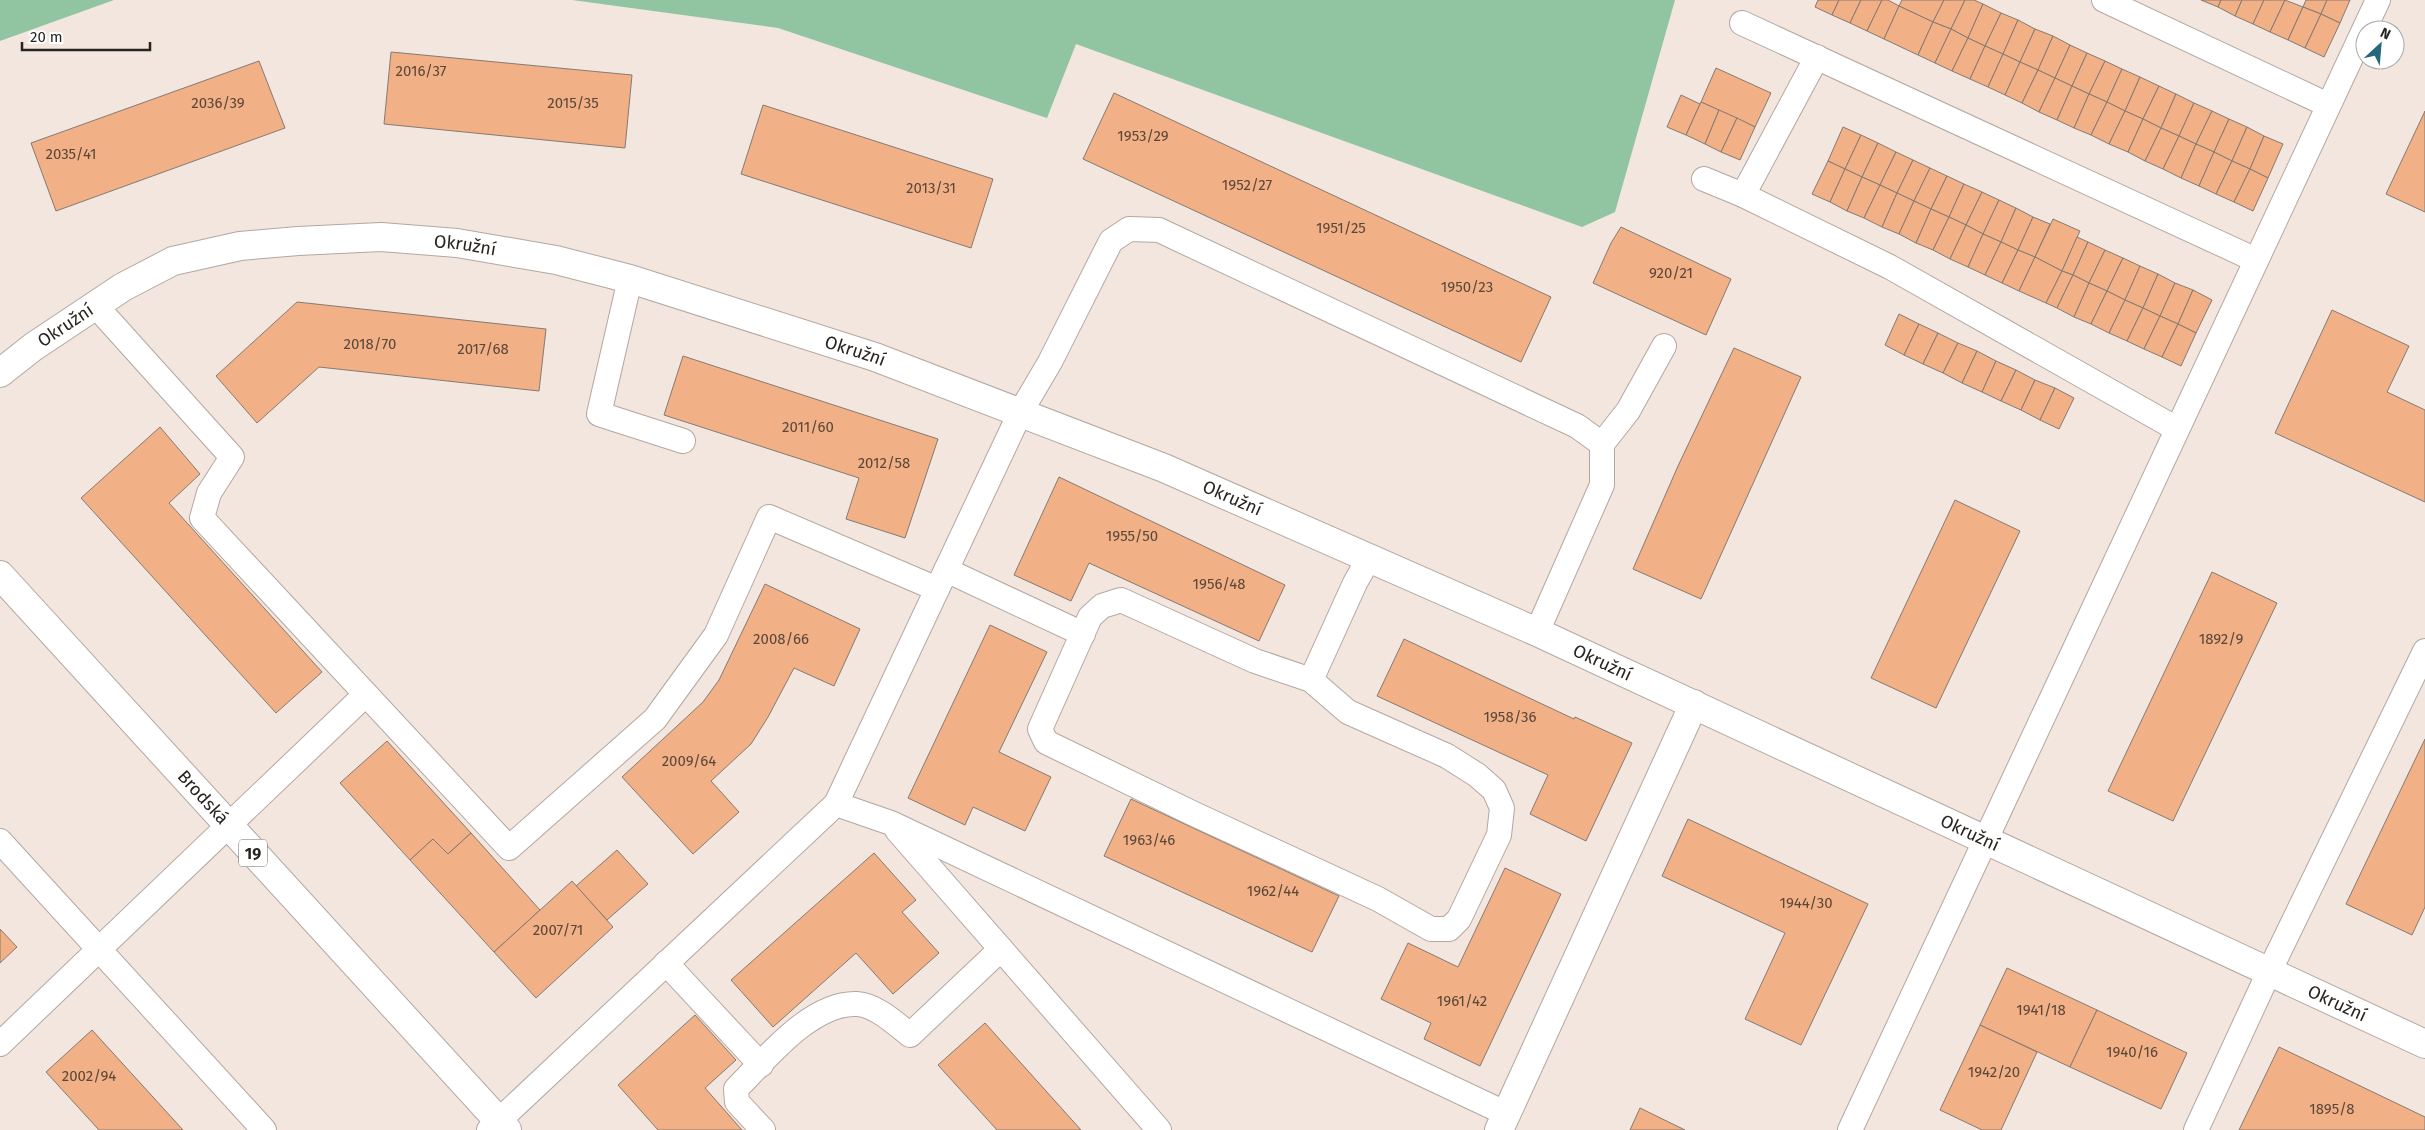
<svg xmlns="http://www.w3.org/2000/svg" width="2425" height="1130" viewBox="0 0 2425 1130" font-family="'Fira Sans',sans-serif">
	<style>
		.green { fill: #91c4a0 }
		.building { fill: #f1b085; stroke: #857a73 }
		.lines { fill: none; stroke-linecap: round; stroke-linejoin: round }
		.service-casing { stroke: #b3a7a0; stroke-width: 26 }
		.minor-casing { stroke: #b3a7a0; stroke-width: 30 }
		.primary-casing { stroke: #b3a7a0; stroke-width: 30 }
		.service { stroke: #fff; stroke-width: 24 }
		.minor { stroke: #fff; stroke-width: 28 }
		.primary { stroke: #fff; stroke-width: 28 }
		.labels { text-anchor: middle; stroke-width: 4; stroke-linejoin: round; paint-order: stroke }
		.number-label { font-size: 15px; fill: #5a473a }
		.shield { fill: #fff; stroke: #686664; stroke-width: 1 }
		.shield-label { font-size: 16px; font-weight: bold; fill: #282421 }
		.street-label { font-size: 18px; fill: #282421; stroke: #fff }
	</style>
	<rect width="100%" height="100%" fill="#f2e6df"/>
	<g class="green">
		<path d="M0,0H114L0,41Z"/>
		<path d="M572,0H1675L1615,212L1582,227L1076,44L1047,118L778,28Z"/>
	</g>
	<g class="building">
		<path d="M1818,0H1839L1832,15L1815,7Z"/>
		<path d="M1839,0H1861L1850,23L1832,15Z"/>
		<path d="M1861,0H1882L1867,31L1850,23Z"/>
		<path d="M1882,0H1888L1899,6L1884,39L1867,31Z"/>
		<path d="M1902,0H1944L1933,22L1899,6Z"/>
		<path d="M1944,0H1965L1951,29L1933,22Z"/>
		<path d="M1965,0H1974L1983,4L1968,38L1951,29Z"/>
		<path d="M2201,0H2221L2218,7Z"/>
		<path d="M2221,0H2242L2235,16L2218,7Z"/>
		<path d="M2242,0H2264L2253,24L2235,16Z"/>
		<path d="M2264,0H2285L2270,32L2253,24Z"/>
		<path d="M2285,0L2303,7L2288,40L2270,32Z"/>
		<path d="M2306,0H2327L2321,14L2303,7Z"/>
		<path d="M2327,0H2350L2340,23L2321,14Z"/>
		<path d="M1983,4L2001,13L1985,46L1968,38Z"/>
		<path d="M1899,6L1933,22L1918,55L1884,39Z"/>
		<path d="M2303,7L2321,14L2305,48L2288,40Z"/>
		<path d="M2001,13L2018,20L2003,54L1985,46Z"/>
		<path d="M2321,14L2340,23L2324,57L2305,48Z"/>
		<path d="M2018,20L2035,29L2020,62L2003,54Z"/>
		<path d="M1933,22L1951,29L1935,63L1918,55Z"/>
		<path d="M1951,29L1968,38L1952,71L1935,63Z"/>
		<path d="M2035,29L2053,36L2038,70L2020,62Z"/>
		<path d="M2053,36L2070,45L2055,78L2038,70Z"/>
		<path d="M1968,38L1985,46L1970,79L1952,71Z"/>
		<path d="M2070,45L2087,53L2072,86L2055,78Z"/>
		<path d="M1985,46L2003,54L1988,87L1970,79Z"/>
		<path d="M391,52L632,75L625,148L384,124Z"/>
		<path d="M2087,53L2105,61L2089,94L2072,86Z"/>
		<path d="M2003,54L2020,62L2005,95L1988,87Z"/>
		<path d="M259,61L285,128L56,211L31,143Z"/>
		<path d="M2105,61L2122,69L2107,102L2089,94Z"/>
		<path d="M2020,62L2038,70L2022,103L2005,95Z"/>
		<path d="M1716,68L1771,93L1755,127L1701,102Z"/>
		<path d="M2122,69L2140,77L2125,111L2107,102Z"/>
		<path d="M2038,70L2055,78L2039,112L2022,103Z"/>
		<path d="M2140,77L2159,86L2143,119L2125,111Z"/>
		<path d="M2055,78L2072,86L2057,120L2039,112Z"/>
		<path d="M2072,86L2089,94L2074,128L2057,120Z"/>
		<path d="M2159,86L2176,94L2161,128L2143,119Z"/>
		<path d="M1114,93L1551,297L1521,362L1083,159Z"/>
		<path d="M2089,94L2107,102L2091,135L2074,128Z"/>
		<path d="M2176,94L2194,103L2179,136L2161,128Z"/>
		<path d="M1681,95L1700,104L1686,135L1667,127Z"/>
		<path d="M1701,102L1719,110L1705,144L1686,135Z"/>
		<path d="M2107,102L2125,111L2109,144L2091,135Z"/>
		<path d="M2194,103L2212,111L2196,144L2179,136Z"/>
		<path d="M763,105L993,179L971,248L741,174Z"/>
		<path d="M1719,110L1737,118L1721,152L1705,144Z"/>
		<path d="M2125,111L2143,119L2128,152L2109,144Z"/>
		<path d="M2212,111L2229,119L2214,152L2196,144Z"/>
		<path d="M2425,111V212L2386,194Z"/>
		<path d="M1737,118L1755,127L1740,160L1721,152Z"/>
		<path d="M2143,119L2161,128L2145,161L2128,152Z"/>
		<path d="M2229,119L2247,127L2232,161L2214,152Z"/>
		<path d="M1843,127L1861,135L1845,169L1828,161Z"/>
		<path d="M2247,127L2264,136L2250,169L2232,161Z"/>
		<path d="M2161,128L2179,136L2163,169L2145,161Z"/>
		<path d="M1861,135L1878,143L1862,177L1845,169Z"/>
		<path d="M2179,136L2196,144L2181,178L2163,169Z"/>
		<path d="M2264,136L2283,144L2268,178L2250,169Z"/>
		<path d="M1878,143L1896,152L1880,185L1862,177Z"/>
		<path d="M2196,144L2214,152L2199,186L2181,178Z"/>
		<path d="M1896,152L1913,160L1897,193L1880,185Z"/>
		<path d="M2214,152L2232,161L2216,194L2199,186Z"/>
		<path d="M1913,160L1930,168L1914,201L1897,193Z"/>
		<path d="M1828,161L1845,169L1830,202L1812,194Z"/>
		<path d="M2232,161L2250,169L2234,202L2216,194Z"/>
		<path d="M1930,168L1947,176L1931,209L1914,201Z"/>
		<path d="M1845,169L1862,177L1847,211L1830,202Z"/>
		<path d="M2250,169L2268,178L2253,211L2234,202Z"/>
		<path d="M1947,176L1964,184L1949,217L1931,209Z"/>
		<path d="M1862,177L1880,185L1864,218L1847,211Z"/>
		<path d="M1964,184L1982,192L1966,225L1949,217Z"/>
		<path d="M1880,185L1897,193L1882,227L1864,218Z"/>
		<path d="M1982,192L1999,200L1983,234L1966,225Z"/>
		<path d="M1897,193L1914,201L1899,234L1882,227Z"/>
		<path d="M1999,200L2016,208L2001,242L1983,234Z"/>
		<path d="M1914,201L1931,209L1916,243L1899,234Z"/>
		<path d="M2016,208L2033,217L2018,250L2001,242Z"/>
		<path d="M1931,209L1949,217L1933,250L1916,243Z"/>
		<path d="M1949,217L1966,225L1950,259L1933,250Z"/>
		<path d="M2033,217L2050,224L2035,257L2018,250Z"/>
		<path d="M2053,219L2080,231L2062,271L2035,257Z"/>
		<path d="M1966,225L1983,234L1968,267L1950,259Z"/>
		<path d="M1621,227L1731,279L1706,335L1593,283L1611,243Z"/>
		<path d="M1983,234L2001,242L1985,275L1968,267Z"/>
		<path d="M2077,237L2088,242L2073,275L2062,271Z"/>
		<path d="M2001,242L2018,250L2002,283L1985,275Z"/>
		<path d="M2088,242L2105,250L2089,283L2073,275Z"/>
		<path d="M2018,250L2035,257L2019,291L2002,283Z"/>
		<path d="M2105,250L2123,258L2107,291L2089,283Z"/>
		<path d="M2035,257L2062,271L2046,303L2019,291Z"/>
		<path d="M2123,258L2140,266L2125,300L2107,291Z"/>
		<path d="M2140,266L2158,274L2143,308L2125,300Z"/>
		<path d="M2062,271L2073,275L2057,308L2046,303Z"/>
		<path d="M2158,274L2175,283L2160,316L2143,308Z"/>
		<path d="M2073,275L2089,283L2074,317L2057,308Z"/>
		<path d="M2089,283L2107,291L2091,324L2074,317Z"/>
		<path d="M2175,283L2193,290L2178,324L2160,316Z"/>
		<path d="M2193,290L2212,300L2196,333L2178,324Z"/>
		<path d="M2107,291L2125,300L2109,333L2091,324Z"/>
		<path d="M2125,300L2143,308L2127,341L2109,333Z"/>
		<path d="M297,302L546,329L539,391L319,367L257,423L216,376Z"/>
		<path d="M2143,308L2160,316L2144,349L2127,341Z"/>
		<path d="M2332,310L2409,346L2387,392L2425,410V502L2275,433Z"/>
		<path d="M1899,314L1919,324L1904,355L1885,345Z"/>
		<path d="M2160,316L2178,324L2162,357L2144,349Z"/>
		<path d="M1919,324L1938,333L1923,364L1904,355Z"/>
		<path d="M2178,324L2196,333L2181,366L2162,357Z"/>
		<path d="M1938,333L1958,343L1943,373L1923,364Z"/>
		<path d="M1958,343L1977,351L1962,383L1943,373Z"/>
		<path d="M1734,348L1801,377L1701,599L1633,569L1678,466Z"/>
		<path d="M1977,351L1996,361L1982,392L1962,383Z"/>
		<path d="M683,356L938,439L905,538L846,519L859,478L664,415Z"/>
		<path d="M1996,361L2016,370L2001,401L1982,392Z"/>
		<path d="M2016,370L2035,380L2021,410L2001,401Z"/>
		<path d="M2035,380L2055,388L2040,420L2021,410Z"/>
		<path d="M2055,388L2074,398L2059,429L2040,420Z"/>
		<path d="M160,427L200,474L169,503L322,672L276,713L81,498Z"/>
		<path d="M1059,477L1285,585L1259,641L1089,563L1071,601L1014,575Z"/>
		<path d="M1955,500L2020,531L1936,708L1871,678Z"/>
		<path d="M2212,572L2277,603L2173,821L2108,791Z"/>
		<path d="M765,584L860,629L834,686L794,668L768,717L751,744L711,781L739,812L693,854L622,777L703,702L719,680Z"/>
		<path d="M990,625L1047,652L999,752L1051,777L1025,831L973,807L965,825L908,798Z"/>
		<path d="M1404,639L1574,719L1575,717L1632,743L1586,841L1530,814L1548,775L1377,696Z"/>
		<path d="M2425,739V907L2412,935L2346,904Z"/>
		<path d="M387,741L471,833L448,854L433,839L410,860L340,783Z"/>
		<path d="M1131,799L1339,896L1312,952L1104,856Z"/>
		<path d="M1688,819L1868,904L1801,1045L1745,1019L1785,933L1662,876Z"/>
		<path d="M471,833L540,910L494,952L410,860L433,839L448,854Z"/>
		<path d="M617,850L648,884L607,920L576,886Z"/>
		<path d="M874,853L916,900L902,912L939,953L893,994L856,953L773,1027L731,980Z"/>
		<path d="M1505,868L1561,894L1480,1066L1424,1039L1431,1023L1381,999L1408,943L1458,967Z"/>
		<path d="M572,881L613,927L536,998L494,952Z"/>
		<path d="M0,929L17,947L0,963Z"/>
		<path d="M2007,968L2097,1010L2070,1067L1980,1025Z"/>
		<path d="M2097,1010L2187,1053L2161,1109L2070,1067Z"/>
		<path d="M695,1015L736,1060L705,1088L742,1130H658L618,1085Z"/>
		<path d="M985,1023L1081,1130H997L938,1065Z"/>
		<path d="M1980,1025L2037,1052L2001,1130H1982L1940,1110Z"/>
		<path d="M92,1030L183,1130H99L46,1072Z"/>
		<path d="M2279,1047L2425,1117V1130H2239Z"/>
		<path d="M1640,1108L1685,1130H1630Z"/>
	</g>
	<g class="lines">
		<defs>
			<g id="service">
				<path d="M2104,0L2328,105"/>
				<path d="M1742,23L2256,260"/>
				<path d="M1704,179L1743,195L1890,267L2177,429"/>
				<path d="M1743,195L1817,57"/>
				<path d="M630,279L599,414L683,441"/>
				<path d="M95,305L232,457L209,493L202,518L509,848L655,719L716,635L769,517L937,589"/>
				<path d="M946,570L1083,634"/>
				<path d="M1121,600L1255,661L1311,680L1348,712L1447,756L1477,775L1494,790L1502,808L1499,835L1459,919L1449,929H1431L1378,899L1192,813L1046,742L1040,729L1090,617L1102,606Z"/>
				<path d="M1537,632L1602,485V444L1628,411L1664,346"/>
				<path d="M1311,680L1355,583L1369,558"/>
				<path d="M836,804L891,823L1507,1114"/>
				<path d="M897,830L1159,1130"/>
				<path d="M0,841L264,1130"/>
				<path d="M666,963L761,1065"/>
				<path d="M0,1044L365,695"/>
				<path d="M489,1130L836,804L1020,413L1050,362L1111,241L1129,229L1159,230L1577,426L1602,444"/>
				<path d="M763,1130L737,1102L736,1089C766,1059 811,1002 857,1004C876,1005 896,1024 910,1035L1001,949"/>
				<path d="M1850,1130L2378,0"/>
				<path d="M2196,1130L2269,972L2425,651"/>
			</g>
			<g id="minor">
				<path id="s1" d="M0,373L33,347L123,287L173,261L240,246L298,241L381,237L457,243L556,260L630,279L875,357L1164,468L1537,632L2425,1044"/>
				<path d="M1499,1130L1694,704"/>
			</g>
			<g id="primary">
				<path id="s2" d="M0,575L507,1130"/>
			</g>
		</defs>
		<use href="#service" class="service-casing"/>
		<use href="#minor" class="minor-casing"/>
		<use href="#primary" class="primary-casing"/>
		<use href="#service" class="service"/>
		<use href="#minor" class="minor"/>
		<use href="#primary" class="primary"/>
	</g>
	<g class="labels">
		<g class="number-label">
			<text x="421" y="76">2016/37</text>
			<text x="218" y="108">2036/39</text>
			<text x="573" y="108">2015/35</text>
			<text x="1143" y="141">1953/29</text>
			<text x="71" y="159">2035/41</text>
			<text x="1247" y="190">1952/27</text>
			<text x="931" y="193">2013/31</text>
			<text x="1341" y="233">1951/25</text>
			<text x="1671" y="278">920/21</text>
			<text x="1467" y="292">1950/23</text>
			<text x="370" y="349">2018/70</text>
			<text x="483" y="354">2017/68</text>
			<text x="808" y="432">2011/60</text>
			<text x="884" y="468">2012/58</text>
			<text x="1132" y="541">1955/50</text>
			<text x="1219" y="589">1956/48</text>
			<text x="781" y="644">2008/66</text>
			<text x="2221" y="644">1892/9</text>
			<text x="1510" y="722">1958/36</text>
			<text x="689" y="766">2009/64</text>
			<text x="1149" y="845">1963/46</text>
			<text x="1273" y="896">1962/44</text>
			<text x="1806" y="908">1944/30</text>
			<text x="558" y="935">2007/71</text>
			<text x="1462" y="1006">1961/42</text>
			<text x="2041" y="1015">1941/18</text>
			<text x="2132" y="1057">1940/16</text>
			<text x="1994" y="1077">1942/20</text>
			<text x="89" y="1081">2002/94</text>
			<text x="2332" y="1114">1895/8</text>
		</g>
		<rect class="shield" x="239" y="839.5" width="28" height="27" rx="4"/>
		<g class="shield-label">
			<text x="253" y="859">19</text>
		</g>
		<g class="street-label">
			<text dy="6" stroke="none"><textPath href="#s1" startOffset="501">Okružní</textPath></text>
			<text dy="6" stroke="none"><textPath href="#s1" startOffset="81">Okružní</textPath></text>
			<text dy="6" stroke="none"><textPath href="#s1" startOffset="906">Okružní</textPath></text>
			<text dy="6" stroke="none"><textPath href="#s1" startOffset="1311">Okružní</textPath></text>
			<text dy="6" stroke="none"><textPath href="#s1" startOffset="1716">Okružní</textPath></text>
			<text dy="6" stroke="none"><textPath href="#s2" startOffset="301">Brodská</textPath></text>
			<text dy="6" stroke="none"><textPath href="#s1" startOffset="2121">Okružní</textPath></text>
			<text dy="6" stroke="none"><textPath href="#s1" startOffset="2526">Okružní</textPath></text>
		</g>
	</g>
	<g transform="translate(2380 45) rotate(26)"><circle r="24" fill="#ffffff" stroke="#a9a7a6"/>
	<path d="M0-4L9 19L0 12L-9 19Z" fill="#26687b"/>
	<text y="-8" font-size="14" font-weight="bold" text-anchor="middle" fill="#282421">N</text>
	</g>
	<path d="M22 42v8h128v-8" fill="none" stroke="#282421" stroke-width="2.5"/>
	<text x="30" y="42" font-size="15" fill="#282421" stroke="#ffffff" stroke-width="4" paint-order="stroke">20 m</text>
</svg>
